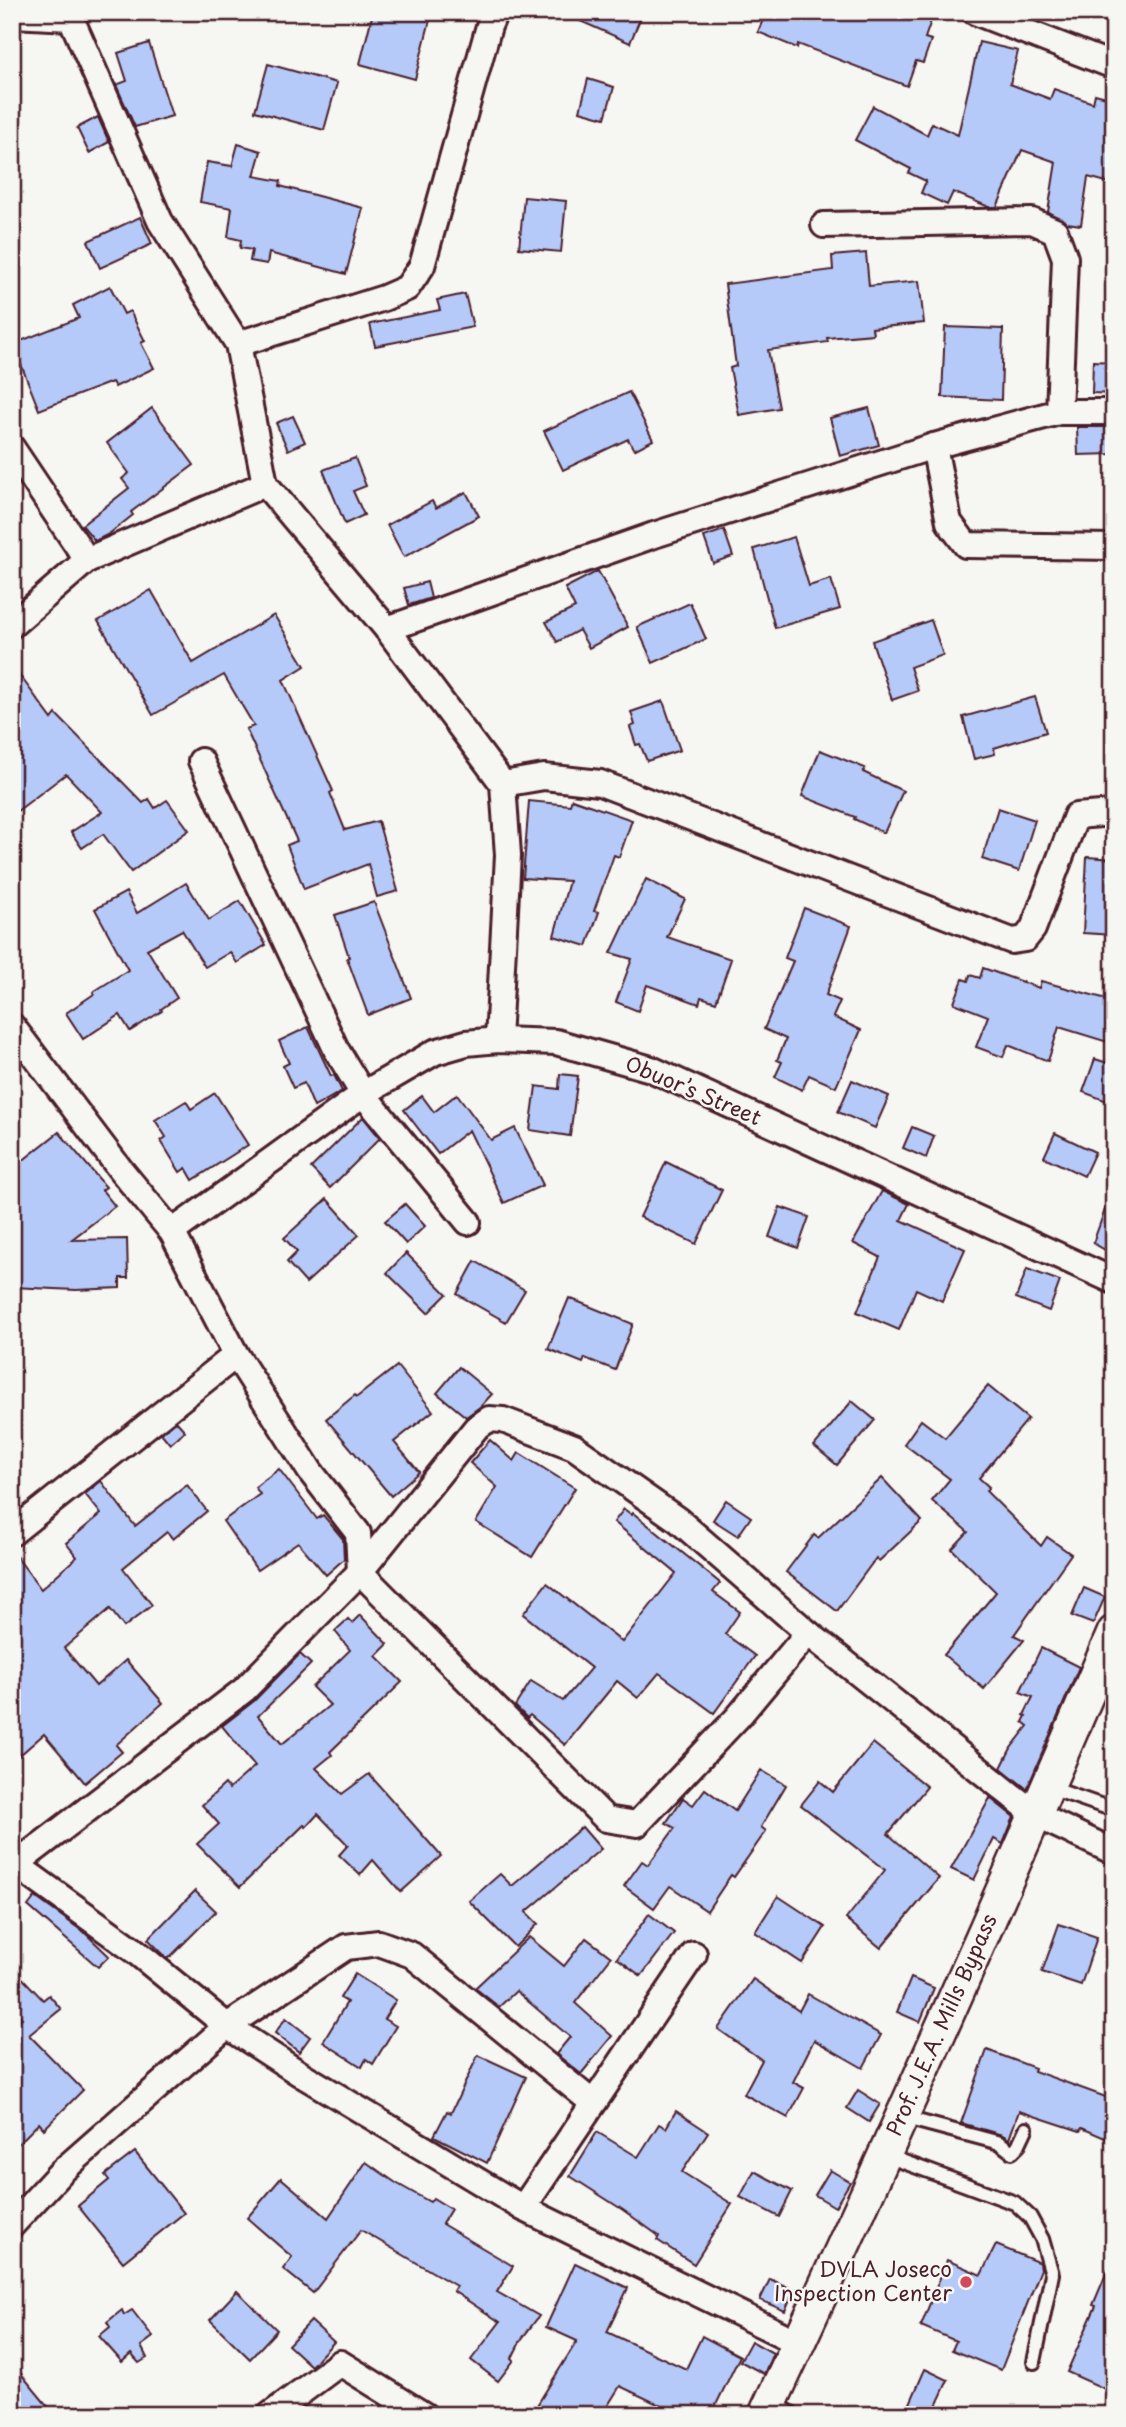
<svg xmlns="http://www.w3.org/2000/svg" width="1126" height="2427" viewBox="0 0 1126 2427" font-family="'Playpen Sans',sans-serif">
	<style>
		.building { fill: #b5caf9; stroke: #4a1f2b; stroke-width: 2 }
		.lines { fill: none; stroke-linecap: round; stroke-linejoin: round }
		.service-casing { stroke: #4a1f2b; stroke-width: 18 }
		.minor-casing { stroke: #4a1f2b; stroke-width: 30 }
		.tertiary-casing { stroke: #4a1f2b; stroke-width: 37 }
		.service { stroke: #f6f6f2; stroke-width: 12 }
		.minor { stroke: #f6f6f2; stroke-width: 24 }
		.tertiary { stroke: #f6f6f2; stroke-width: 32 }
		.poi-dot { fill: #d1495b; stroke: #f6f6f2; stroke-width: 2.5 }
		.labels { text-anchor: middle; stroke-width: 5; stroke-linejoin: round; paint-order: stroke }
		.street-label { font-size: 21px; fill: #4a1f2b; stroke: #f6f6f2 }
		.poi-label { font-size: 21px; fill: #4a1f2b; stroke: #f6f6f2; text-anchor: end }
	</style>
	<rect width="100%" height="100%" fill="#f6f6f2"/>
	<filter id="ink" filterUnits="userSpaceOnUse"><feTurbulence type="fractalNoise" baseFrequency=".0143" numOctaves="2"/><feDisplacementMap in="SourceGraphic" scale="14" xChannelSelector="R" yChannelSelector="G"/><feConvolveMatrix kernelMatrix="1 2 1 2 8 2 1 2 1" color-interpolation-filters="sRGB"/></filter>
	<g filter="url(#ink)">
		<g class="building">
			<path d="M373,12H416L431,16L415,79L360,64Z"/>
			<path d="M560,12H643L630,43Z"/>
			<path d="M766,12H934L925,38L931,40L923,63L916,61L907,86L798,44L797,48L758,32Z"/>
			<path d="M979,42L1018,51L1010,84L1050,99L1054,89L1093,103L1095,94L1114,99V184L1088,177L1081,225L1067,223L1048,212L1056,162L1022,150L997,207H989L953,192L947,205L921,193L926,181L909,173L911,169L855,140L873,106L927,135L932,123L958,135Z"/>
			<path d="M149,43L172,116L135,127L116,85L127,81L118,53Z"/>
			<path d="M268,64L337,83L324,130L255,111Z"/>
			<path d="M588,79L614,87L605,118L580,111Z"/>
			<path d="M98,117L109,142L89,153L77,128Z"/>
			<path d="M238,144L261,151L254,176L281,181L280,186L363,208L346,274L269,253L267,264L250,261L252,250L240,248L241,240L228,237L232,208L200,202L207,162L232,166Z"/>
			<path d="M524,197L566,201L561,252L519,248Z"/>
			<path d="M140,217L152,244L100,268L88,241Z"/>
			<path d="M866,253L869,286L919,281L924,323L872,328L873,334L827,338L828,342L768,350L779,408L739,415L730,368L736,366L725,284L833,270L832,256Z"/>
			<path d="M110,286L124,314L130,311L145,341L141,343L154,368L115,387L112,382L39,410L13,344L79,318L73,305Z"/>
			<path d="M465,294L473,327L375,346L370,324L440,310L437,300Z"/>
			<path d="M945,327L1003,329L1001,400L942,397Z"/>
			<path d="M1093,361L1114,362V394L1092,393Z"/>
			<path d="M629,392L653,440L634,450L628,439L563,470L544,431Z"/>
			<path d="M152,408L194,465L131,512L133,515L109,534L95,541L82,525L129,488L122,479L129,473L107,443Z"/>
			<path d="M869,408L879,445L840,456L830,418Z"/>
			<path d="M293,416L305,442L288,450L276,423Z"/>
			<path d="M1077,427H1114V454L1078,455Z"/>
			<path d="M355,458L366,486L353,491L364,515L345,524L323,470Z"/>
			<path d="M466,492L479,516L404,557L387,525L432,501L436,508Z"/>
			<path d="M724,530L733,556L713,563L704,537Z"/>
			<path d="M794,537L809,586L831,579L840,609L775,628L754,549Z"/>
			<path d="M598,571L628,627L589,648L579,630L557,642L546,622L575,608L565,588Z"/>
			<path d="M427,582L431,598L409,605L404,588Z"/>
			<path d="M151,590L193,663L274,615L305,666L283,680L333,791L330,793L345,830L378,821L398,891L377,897L368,864L304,889L287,845L297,841L246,729L254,726L224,675L153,715L98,621Z"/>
			<path d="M690,603L706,639L653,663L637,627Z"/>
			<path d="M931,620L943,655L910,667L918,691L892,700L872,641Z"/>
			<path d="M12,665L52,719L56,714L143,803L149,799L155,808L167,800L189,830L131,872L103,834L82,848L71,832L102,812L66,774L12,815Z"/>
			<path d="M1035,697L1046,732L994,748L995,754L974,759L963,717Z"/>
			<path d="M663,701L680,750L647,761L640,744L636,745L630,727L635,725L631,712Z"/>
			<path d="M820,750L865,768L863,772L903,791L884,833L854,819L855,817L802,796Z"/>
			<path d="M572,799L632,820L619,857L614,855L594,911L599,912L587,946L554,936L569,881L523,878L529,801L570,805Z"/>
			<path d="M998,808L1035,820L1019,871L982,859Z"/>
			<path d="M1087,857L1114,859V935L1083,933Z"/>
			<path d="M646,879L685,899L667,937L731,959L716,1002L701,997L699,1004L647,985L638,1011L616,1002L632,959L611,953Z"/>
			<path d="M186,883L209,920L240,901L266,945L237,963L230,952L205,967L182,930L147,949L177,998L161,1009L162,1011L130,1031L120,1015L83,1039L66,1013L94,994L93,992L128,970L95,909L126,892L137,913Z"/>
			<path d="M374,902L411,998L368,1015L347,958L349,957L335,915Z"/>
			<path d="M804,908L851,926L826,995L840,1001L833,1017L861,1030L836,1087L809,1075L802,1090L775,1077L782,1062L777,1060L786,1039L764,1029L793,961L785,958Z"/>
			<path d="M983,968L1039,988L1041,981L1114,1001V1044L1059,1027L1048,1061L1008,1045L1003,1057L976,1047L988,1016L954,1003L963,979L968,981L970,975L980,978Z"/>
			<path d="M308,1027L331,1076L334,1075L342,1091L314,1107L304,1083L293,1088L283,1066L289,1063L279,1041Z"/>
			<path d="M1095,1059L1114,1065V1081L1107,1101L1083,1092Z"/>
			<path d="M560,1074L578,1076L570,1136L530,1130L536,1086L559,1089Z"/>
			<path d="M852,1080L889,1096L875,1128L838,1112Z"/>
			<path d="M215,1093L248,1145L193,1180L186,1168L180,1172L161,1141L166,1137L155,1120L186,1101L191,1109Z"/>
			<path d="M457,1094L491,1140L515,1128L543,1185L504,1203L469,1130L438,1154L404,1110L422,1096L434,1112Z"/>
			<path d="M363,1117L380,1138L330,1188L311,1168Z"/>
			<path d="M912,1127L934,1136L926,1158L903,1148Z"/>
			<path d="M59,1132L106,1187L102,1190L115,1206L71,1240L127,1239L128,1278H120V1288L76,1290L12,1287V1169Z"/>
			<path d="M1055,1133L1095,1152L1084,1176L1044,1157Z"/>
			<path d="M666,1162L722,1190L696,1244L640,1217Z"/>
			<path d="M882,1191L909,1204L901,1220L965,1249L942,1301L916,1289L899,1330L857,1312L880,1257L853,1243Z"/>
			<path d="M1111,1193H1114V1255L1093,1243Z"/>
			<path d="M327,1199L359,1235L306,1283L287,1262L297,1252L284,1238Z"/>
			<path d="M405,1204L425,1226L406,1244L385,1221Z"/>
			<path d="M780,1207L809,1217L798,1248L769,1237Z"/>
			<path d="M406,1253L447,1294L428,1313L387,1273Z"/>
			<path d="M475,1261L525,1290L506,1322L457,1294Z"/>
			<path d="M1027,1269L1060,1281L1049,1311L1016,1298Z"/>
			<path d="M569,1298L633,1324L615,1370L585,1358L583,1363L548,1349Z"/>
			<path d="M397,1366L433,1411L394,1442L419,1472L391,1496L326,1419L355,1395L357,1397Z"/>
			<path d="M459,1367L492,1394L481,1406L466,1417L437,1393Z"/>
			<path d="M988,1386L1028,1419L979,1478L989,1487L986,1491L1041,1546L1047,1537L1071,1554L1014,1635L1024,1640L984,1689L944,1655L996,1592L952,1549L968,1532L932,1501L950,1479L904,1444L921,1420L945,1438Z"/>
			<path d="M852,1401L875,1420L837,1465L814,1446Z"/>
			<path d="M176,1421L185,1431L170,1444L161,1433Z"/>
			<path d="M490,1440L514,1461L519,1453L575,1488L532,1557L476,1522L497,1487L470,1463Z"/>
			<path d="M279,1469L317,1519L323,1515L343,1539L344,1559L326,1575L298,1542L257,1570L223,1521L260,1494L255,1487Z"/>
			<path d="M882,1478L922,1521L879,1561L876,1558L837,1611L786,1572L814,1535L818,1538Z"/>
			<path d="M101,1481L135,1526L187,1485L207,1511L173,1539L167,1532L123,1568L152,1605L124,1627L110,1609L64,1648L96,1686L126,1660L163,1703L116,1745L122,1752L85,1783L44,1734L12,1762V1551L41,1589L77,1557L66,1543L101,1514L85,1494Z"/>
			<path d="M726,1500L751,1517L738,1536L713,1520Z"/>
			<path d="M624,1509L632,1515L633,1513L720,1583L713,1592L740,1612L725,1634L755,1656L714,1713L659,1673L638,1698L617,1681L565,1745L530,1715L527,1718L515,1706L531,1681L563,1701L591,1668L523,1614L547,1583L622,1642L676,1573L614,1522Z"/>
			<path d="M1084,1588L1105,1597L1093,1624L1072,1616Z"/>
			<path d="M360,1615L388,1644L376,1656L402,1682L330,1752L332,1755L316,1768L342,1794L369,1774L441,1856L401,1892L373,1860L360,1875L339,1855L348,1845L318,1814L306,1827L304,1825L240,1887L197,1844L219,1824L202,1805L225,1784L229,1789L255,1766L222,1726L254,1701L300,1654L311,1664L258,1716L282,1744L330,1705L312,1687L350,1650L335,1631L348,1619L352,1623Z"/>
			<path d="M1041,1648L1079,1667L1027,1789L1001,1768L1011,1748L1028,1726L1023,1722L1026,1716L1024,1715L1033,1697L1020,1692Z"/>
			<path d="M873,1743L927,1787L888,1834L939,1878L881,1948L846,1919L885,1870L801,1805L820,1781L833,1792Z"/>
			<path d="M761,1770L786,1785L761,1827L766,1831L734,1877L731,1875L707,1911L670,1886L654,1908L624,1886L642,1861L648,1865L675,1828L666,1823L683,1798L693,1805L705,1789L735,1811Z"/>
			<path d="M990,1798L1014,1817L1003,1844L994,1839L974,1880L951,1869Z"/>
			<path d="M582,1827L601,1849L526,1912L538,1924L515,1947L469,1901L500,1874L512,1886Z"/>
			<path d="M195,1891L216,1911L168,1959L148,1939Z"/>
			<path d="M778,1896L825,1927L802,1963L755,1932Z"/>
			<path d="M35,1897L85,1933L109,1956L98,1967L28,1906Z"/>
			<path d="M649,1914L674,1933L641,1976L617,1958Z"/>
			<path d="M1059,1924L1097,1937L1081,1985L1042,1972Z"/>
			<path d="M529,1937L564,1966L586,1938L611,1957L575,2003L612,2036L581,2074L556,2054L570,2037L516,1991L499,2007L475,1988Z"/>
			<path d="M12,1967L43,2000L49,1995L61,2009L29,2035L83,2090L44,2129L39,2123L12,2150V2018L17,2022L22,2018L12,2008Z"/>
			<path d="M355,1974L396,2000L384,2019L396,2026L373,2064L366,2059L362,2067L323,2042L347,2002L340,1998Z"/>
			<path d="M911,1978L934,1988L920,2022L897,2012Z"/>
			<path d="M753,1979L799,2011L808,1994L881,2035L863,2068L814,2040L793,2082L804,2088L788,2118L744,2094L762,2060L718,2029Z"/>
			<path d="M286,2018L310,2037L299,2052L275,2033Z"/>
			<path d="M987,2050L1035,2068L1034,2071L1114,2100V2121L1107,2139L1082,2128L1080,2131L1019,2111L1009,2139L1002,2135L961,2123Z"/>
			<path d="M478,2055L526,2077L487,2163L434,2136L447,2111L451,2113Z"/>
			<path d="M858,2090L880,2104L869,2122L847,2108Z"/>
			<path d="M676,2111L708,2132L682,2172L732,2204L694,2264L657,2240L659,2236L623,2210L570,2176L597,2132L638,2157L659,2124L666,2128Z"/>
			<path d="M135,2152L184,2213L123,2262L78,2206L109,2180L105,2175Z"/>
			<path d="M366,2162L396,2183L430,2202L433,2198L451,2209L442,2224L513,2266L497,2292L539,2316L521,2340L512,2358L514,2360L498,2381L471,2360L500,2322L453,2291L456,2286L361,2230L313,2293L283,2269L292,2257L247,2218L281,2178L328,2218Z"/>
			<path d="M830,2170L850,2182L835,2207L815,2195Z"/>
			<path d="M754,2171L792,2191L779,2217L740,2197Z"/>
			<path d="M996,2245L1040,2263L1041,2269L1001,2370L952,2350L956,2341L921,2326L947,2260L981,2275Z"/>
			<path d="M1114,2255V2393L1067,2372L1096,2306L1093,2305Z"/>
			<path d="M575,2263L628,2288L607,2332L686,2369L702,2336L740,2356L711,2415H676L665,2410L666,2408L620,2386L602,2415H531L577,2341L546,2327Z"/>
			<path d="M770,2279L794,2290L785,2311L760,2300Z"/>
			<path d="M237,2291L277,2330L250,2359L210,2320Z"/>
			<path d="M122,2310L124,2315L132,2310L153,2337L141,2346L147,2358L139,2363L131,2354L122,2362L99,2336L110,2327L107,2322Z"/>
			<path d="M311,2321L334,2342L311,2366L288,2345Z"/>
			<path d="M751,2341L773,2353L764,2374L740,2361Z"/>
			<path d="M12,2363L55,2415H12Z"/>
			<path d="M925,2369L948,2380L932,2415H905Z"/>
		</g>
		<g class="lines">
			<defs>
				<g id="service">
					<path d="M1048,1787L1114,1810"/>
					<path d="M902,2117L1000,2143L1012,2152L1018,2146L1026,2129"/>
					<path d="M885,2155L1015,2203L1030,2217L1042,2239L1052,2274L1034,2362"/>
					<path d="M773,2402L794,2415"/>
				</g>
				<g id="minor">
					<path d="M71,12V18L160,221L238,344L265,484L387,629L503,784L508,855L498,1040"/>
					<path d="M975,12L1114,66"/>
					<path d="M12,15L71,18"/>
					<path d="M824,225L1032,221L1055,231L1065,258L1059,412"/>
					<path d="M238,344L384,298L407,288L422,266L489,26L495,12"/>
					<path d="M934,446L949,522L966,545L1114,547"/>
					<path d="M12,448L87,560"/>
					<path d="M12,625L87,560L265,484"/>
					<path d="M387,629L654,535L934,446L1059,412H1114"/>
					<path d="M201,761L337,1051L363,1094L468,1222"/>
					<path d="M503,784L544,777L600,783L1012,941L1025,939L1033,929L1076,816L1114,813"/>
					<path d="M12,1026L120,1169L172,1232L236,1355L310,1471L358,1533L360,1572L606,1819L637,1824L738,1717L808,1633"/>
					<path d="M172,1232L363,1094L435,1052L466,1043L498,1040L556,1042L651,1069L1114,1281"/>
					<path d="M12,1533L236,1355"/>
					<path d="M15,1864L135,1951L227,2026L299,2073L523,2208L799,2343"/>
					<path d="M12,1867L244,1690L360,1572L476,1428L489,1419L503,1420L574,1447L678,1520L808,1633L1036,1815L1114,1852"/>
					<path d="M523,2208L694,1954"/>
					<path d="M12,2225L61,2172L227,2026L346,1947L379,1943L412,1955L593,2103"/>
					<path d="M270,2415L340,2363L424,2415"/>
				</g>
				<path id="tertiary" d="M765,2415C886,2156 1002,1895 1114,1632"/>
			</defs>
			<use href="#service" class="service-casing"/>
			<use href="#minor" class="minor-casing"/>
			<use href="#tertiary" class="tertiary-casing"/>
			<use href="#service" class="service"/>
			<use href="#minor" class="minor"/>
			<use href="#tertiary" class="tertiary"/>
		</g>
	</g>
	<circle class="poi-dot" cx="966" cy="2282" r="7"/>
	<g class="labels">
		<g class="street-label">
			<text transform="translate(693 1091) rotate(23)" y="7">Obuor’s Street</text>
			<text transform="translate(942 2025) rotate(-66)" y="7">Prof. J.E.A. Mills Bypass</text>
		</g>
		<g class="poi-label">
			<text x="952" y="2277">DVLA Joseco<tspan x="952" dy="24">Inspection Center</tspan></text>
		</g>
	</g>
	<rect width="1126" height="2427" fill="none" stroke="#f6f6f2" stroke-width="42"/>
	<rect x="21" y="21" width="1084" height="2385" fill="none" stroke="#4a1f2b" stroke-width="2.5" filter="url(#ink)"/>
</svg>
